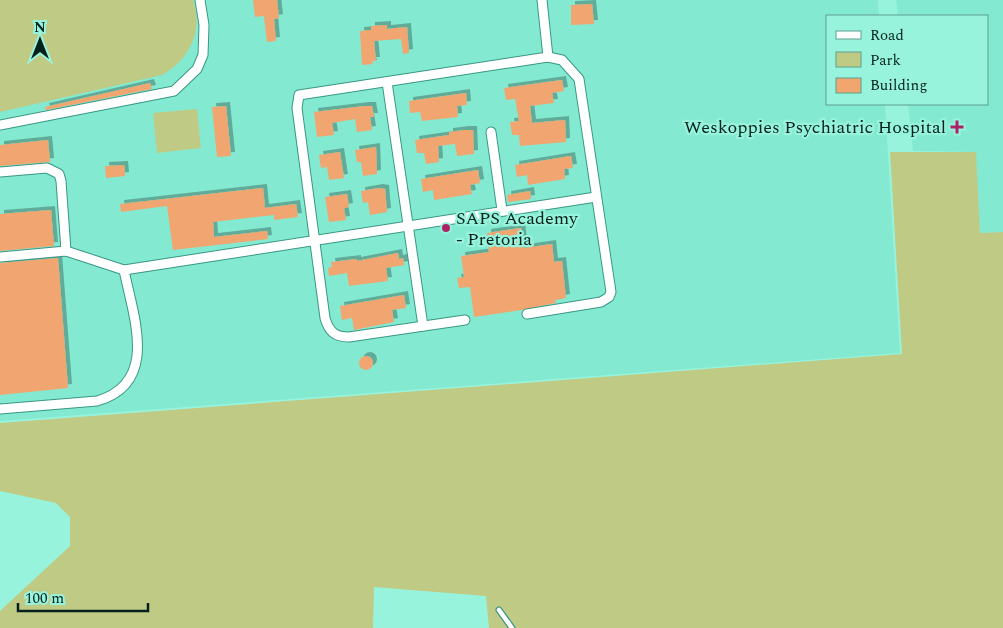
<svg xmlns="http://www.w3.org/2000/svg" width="1003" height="628" viewBox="0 0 1003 628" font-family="Spectral,serif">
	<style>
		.built { fill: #83ead1 }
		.green { fill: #bfca85 }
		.building { fill: #f1a56f; filter: url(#shadow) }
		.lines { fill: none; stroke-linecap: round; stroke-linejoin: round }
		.lane-casing { stroke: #399783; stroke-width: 7 }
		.street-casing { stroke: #399783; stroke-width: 11 }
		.lane { stroke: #fff; stroke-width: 4.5 }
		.street { stroke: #fff; stroke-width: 9 }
		.poi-dot { fill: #ab2366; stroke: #98f3dc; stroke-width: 2 }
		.labels { text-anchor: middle; stroke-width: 4.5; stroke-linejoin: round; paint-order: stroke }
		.poi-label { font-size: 18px; fill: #04211b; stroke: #98f3dc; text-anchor: end }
	</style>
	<defs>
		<filter id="shadow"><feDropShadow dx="4" dy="-4" stdDeviation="0" flood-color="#0004"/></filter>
	</defs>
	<rect width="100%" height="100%" fill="#98f3dc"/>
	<g class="built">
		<path d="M0,0H878L879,16H827V104H885L900,353L0,421Z"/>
		<path d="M896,0H1003V232L980,233L975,152L913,151L908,104H987V16H898Z"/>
	</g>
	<g class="green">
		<path d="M0,0H193C204,31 189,60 162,75L0,112Z"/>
		<path d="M197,109L201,148L157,153L153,113Z"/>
		<path d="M890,152H976L980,233L1003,232V628H489L486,596L374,587L373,628H0V611L70,546V517L56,503L0,491V423L902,354Z"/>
	</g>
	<g class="building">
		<path d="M253,0H277L279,18L274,19L276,41L267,42L264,16L255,17Z"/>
		<path d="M592,4L594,24L571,25V5Z"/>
		<path d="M387,25V29L407,27L409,53L403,54L401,39L374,41L376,61H372L373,64L362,65L360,31L371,30V26Z"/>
		<path d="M562,80L564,91L552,93L554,103L530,106L532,123L565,120L566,142L520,146L519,135H512L510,122L519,121L515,99L506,100L504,88Z"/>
		<path d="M150,83L152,89L46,110L45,107Z"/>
		<path d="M466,93L467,105L457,106L458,117L422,121L420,112L410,113L409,101Z"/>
		<path d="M226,106L231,156L217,157L212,107Z"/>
		<path d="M365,106H372L374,117H370L372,130L357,132L355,119L332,123L334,135L317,137L314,112Z"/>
		<path d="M465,130H473L474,154L457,156L455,144L438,146L439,162L426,164L424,153H417L415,140L449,135V132Z"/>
		<path d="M48,140L50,162L0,166V145Z"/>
		<path d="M376,147L377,174L363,176L361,162H357L355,150Z"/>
		<path d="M340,152L344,178L329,180L327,167L321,168L319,155Z"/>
		<path d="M571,156L573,168L564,169L565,179L528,185L527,175L517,177L515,165Z"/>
		<path d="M124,165L125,176L106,178L105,166Z"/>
		<path d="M478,170L480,183L470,185L472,194L434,200L433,190L423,192L421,179Z"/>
		<path d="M263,188L265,208L296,204L298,217L274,220V215L213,222L214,237L267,231L268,239L173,250L167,206L121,212L120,204Z"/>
		<path d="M379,188L385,189L387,212L370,215L368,202L363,203L361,191Z"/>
		<path d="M530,191L531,199L508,202L507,195Z"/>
		<path d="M347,194L349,207L344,208L346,220L329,222L325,197Z"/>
		<path d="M51,210L54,246L0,251V214Z"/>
		<path d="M521,228L524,248L552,244L554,262L562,261L566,298L555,300L556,303L522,310L474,317L470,287L459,288L457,278L464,277L461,256L489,252L487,233Z"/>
		<path d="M398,253L399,259L403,258L404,265L386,268L388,281L349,286L347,273L329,276L328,268L332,267L331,262L357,259V261Z"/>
		<path d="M58,258L68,388L0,395V263Z"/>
		<path d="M404,295L406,308L392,310L394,322L354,330L352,318L342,320L340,306Z"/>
		<circle cx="366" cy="363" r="7"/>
	</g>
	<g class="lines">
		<defs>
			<path id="lane" d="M499,610L512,628"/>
			<g id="street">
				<path d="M542,0L548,57"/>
				<path d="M387,82L423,326"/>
				<path d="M0,125L174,91L197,69L203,55L204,25L200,0"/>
				<path d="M491,132L502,210"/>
				<path d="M0,172L47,168L59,174L61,181L66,251"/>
				<path d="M0,257L66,251L124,270L596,197"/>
				<path d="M465,320L349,337C335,337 329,332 325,318L297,108L299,95L548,57L562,60L579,79L611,292L609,297L601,302L527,314"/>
				<path d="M0,409L97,401C160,383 133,316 124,270"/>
			</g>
		</defs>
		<use href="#lane" class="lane-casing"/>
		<use href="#street" class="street-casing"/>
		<use href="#lane" class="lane"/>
		<use href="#street" class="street"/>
	</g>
	<g class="poi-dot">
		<path d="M954.5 119.5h5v5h5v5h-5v5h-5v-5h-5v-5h5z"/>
		<circle cx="446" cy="228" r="5"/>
	</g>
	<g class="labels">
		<g class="poi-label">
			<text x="946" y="133">Weskoppies Psychiatric Hospital</text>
			<text x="456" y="224" text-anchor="start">SAPS Academy<tspan x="456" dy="21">- Pretoria</tspan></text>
		</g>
	</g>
	<rect x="826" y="15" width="162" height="90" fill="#98f3dc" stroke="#5d9f8f"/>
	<rect x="836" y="31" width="25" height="8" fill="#ffffff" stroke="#5d9f8f"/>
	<text x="870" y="40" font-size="15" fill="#04211b">Road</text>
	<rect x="836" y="52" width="25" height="15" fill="#bfca85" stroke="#5d9f8f"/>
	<text x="870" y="65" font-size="15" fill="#04211b">Park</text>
	<rect x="836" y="78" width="25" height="15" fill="#f1a56f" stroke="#5d9f8f"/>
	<text x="870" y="90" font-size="15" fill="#04211b">Building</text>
	<g transform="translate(40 40)" stroke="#98f3dc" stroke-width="4" paint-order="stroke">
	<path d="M0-4L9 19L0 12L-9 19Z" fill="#04211b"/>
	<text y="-8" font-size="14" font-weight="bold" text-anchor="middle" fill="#04211b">N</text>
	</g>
	<path d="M18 603v8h130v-8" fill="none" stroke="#04211b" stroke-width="2.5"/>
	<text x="25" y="603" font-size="15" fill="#04211b" stroke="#98f3dc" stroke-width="4" paint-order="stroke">100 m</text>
</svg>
